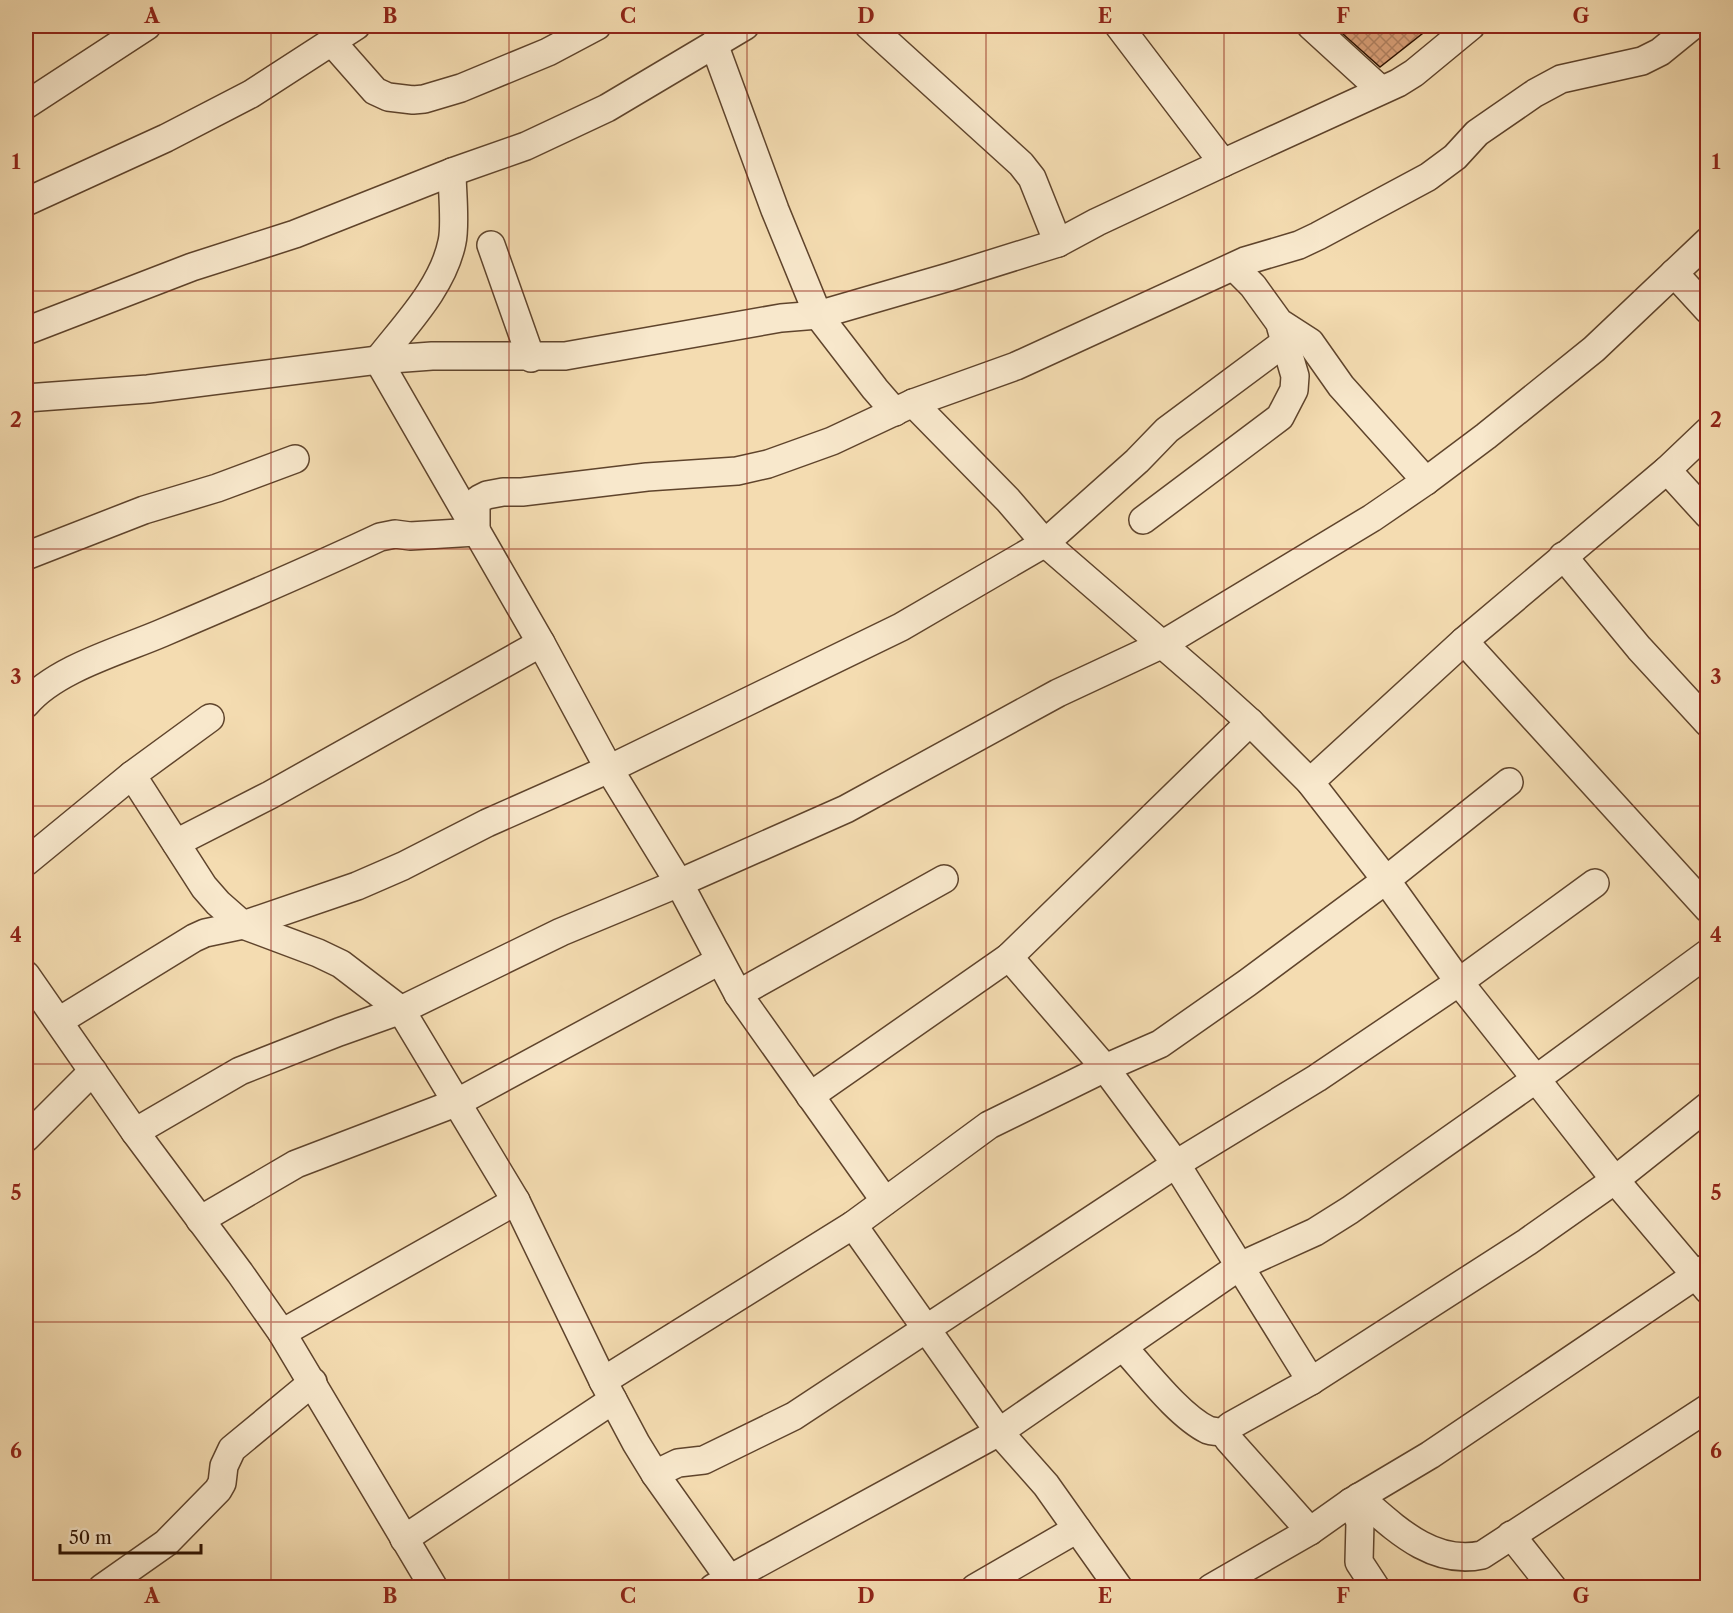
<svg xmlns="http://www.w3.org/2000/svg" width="1733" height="1613" viewBox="0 0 1733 1613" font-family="'Libre Caslon Text',serif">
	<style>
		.building { fill: url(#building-cross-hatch); stroke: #2d1100; stroke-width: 1.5 }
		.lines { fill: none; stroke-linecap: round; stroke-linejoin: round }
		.minor-casing { stroke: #5f442c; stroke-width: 30 }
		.minor { stroke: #f8e8cc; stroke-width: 27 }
		.grid { fill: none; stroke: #8f2418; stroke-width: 1.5; stroke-opacity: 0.55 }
		.neatline { fill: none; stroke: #8f2418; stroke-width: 2 }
		.grid-label { font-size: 20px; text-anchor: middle; font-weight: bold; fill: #8f2418 }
	</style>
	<defs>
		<pattern id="building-cross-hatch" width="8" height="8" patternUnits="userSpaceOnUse" patternTransform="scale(1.5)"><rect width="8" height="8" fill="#d9a079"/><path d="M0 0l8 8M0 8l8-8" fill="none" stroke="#b08161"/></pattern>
	</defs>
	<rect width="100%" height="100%" fill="#f4dcb1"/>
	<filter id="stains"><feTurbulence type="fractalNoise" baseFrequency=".00333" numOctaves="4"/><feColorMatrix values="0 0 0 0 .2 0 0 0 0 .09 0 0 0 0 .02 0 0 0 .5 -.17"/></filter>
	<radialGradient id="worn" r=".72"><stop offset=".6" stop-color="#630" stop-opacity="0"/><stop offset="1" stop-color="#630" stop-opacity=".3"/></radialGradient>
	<path class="building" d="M1334,26H1432L1380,67Z"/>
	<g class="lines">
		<defs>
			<g id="minor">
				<path d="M869,26L1021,164L1032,178L1058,243"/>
				<path d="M1119,26L1223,163"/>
				<path d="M1311,26L1381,90"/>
				<path d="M331,41L375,91L388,97L413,100L424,99L461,88L548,52L597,26"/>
				<path d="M714,44L775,210L818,315L875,389L895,412"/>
				<path d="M26,105L147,26"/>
				<path d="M452,172C452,190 456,225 452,242C443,287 405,325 378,360L541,643L609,769L679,883L738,994L885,1201"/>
				<path d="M26,202L166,138L251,94L356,26"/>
				<path d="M491,245L531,358"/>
				<path d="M1234,267L1253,286L1279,322L1310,342L1341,386L1426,481"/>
				<path d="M1674,273L1708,310"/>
				<path d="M26,331L192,267L295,234L452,172L526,146L607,108L745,26"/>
				<path d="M26,398L148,389L378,360L432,356H565L781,318L818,315L949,277L1058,243L1097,222L1223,163L1398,83L1414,73L1471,26"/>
				<path d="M913,403L1008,500L1045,543L1208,684L1250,722L1310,782L1386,880L1459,982L1536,1079L1615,1180L1708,1290"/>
				<path d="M1667,470L1708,515"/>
				<path d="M1143,520L1280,417L1294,390L1295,376L1281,328"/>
				<path d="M26,556L144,510L217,488L295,459"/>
				<path d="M1563,556L1639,648L1708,723"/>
				<path d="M1464,641L1708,909"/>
				<path d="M26,704C55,669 120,651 162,633C235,602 308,571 380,537L395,534L410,536L476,532V505L479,499L487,495L503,492H522L647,477L737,471L768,464L832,441L913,403L1016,366L1245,261L1299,245L1318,236L1428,177L1455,157L1477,133L1535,93L1561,79L1642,61L1660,52L1692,26"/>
				<path d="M132,775L204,887L218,903L243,925L318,953L341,964L401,1010L516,1201L603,1381L636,1443L655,1474L736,1588"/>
				<path d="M1310,782L1464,641L1667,470L1708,431"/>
				<path d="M176,843L270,795L541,643"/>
				<path d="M26,862L132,775L210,718"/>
				<path d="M1009,957L1105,1068L1176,1164L1311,1381"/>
				<path d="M26,975L135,1132L240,1273L282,1333L434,1588"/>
				<path d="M738,994L944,879"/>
				<path d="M59,1021L194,938L205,933L243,925L357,886L403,866L487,823L609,769L901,627L1045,543L1137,461L1167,430L1284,343"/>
				<path d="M810,1096L1009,957L1250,722"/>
				<path d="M135,1132L240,1071L339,1032L401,1010L561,932L679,883L846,809L1058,693L1163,644L1372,518L1426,481L1486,436L1594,349L1708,241"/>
				<path d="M26,1138L93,1071"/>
				<path d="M200,1220L296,1164L458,1102L719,961"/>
				<path d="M853,1225L999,1432L1046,1485L1119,1588"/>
				<path d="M282,1333L516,1201"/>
				<path d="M1123,1347C1145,1371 1179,1416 1208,1430C1214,1432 1221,1432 1227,1432"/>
				<path d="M603,1381L853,1225L989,1125L1105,1068L1160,1044L1247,983L1386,880L1509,782"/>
				<path d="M1227,1432L1230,1426L1311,1381L1527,1242L1615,1180L1708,1106"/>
				<path d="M1227,1432L1228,1439L1310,1531"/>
				<path d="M655,1474L678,1463L704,1460L794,1416L1176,1164L1317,1078L1459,982L1595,883"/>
				<path d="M1359,1497C1394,1527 1432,1566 1482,1555L1708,1408"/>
				<path d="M1351,1502L1360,1522L1359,1562L1376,1588"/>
				<path d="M1511,1535L1553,1588"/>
				<path d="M404,1539L613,1400"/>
				<path d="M102,1588L166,1543L218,1490L222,1483L224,1466L232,1449L313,1382"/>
				<path d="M713,1588L999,1432L1240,1266L1315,1232L1350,1210L1536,1079L1708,953"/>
				<path d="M975,1588L1077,1529"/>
				<path d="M1211,1588L1310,1531L1351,1502L1430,1455L1708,1267"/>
			</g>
		</defs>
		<use href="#minor" class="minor-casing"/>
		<use href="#minor" class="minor"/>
	</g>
	<path class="grid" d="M271,26V1588M509,26V1588M747,26V1588M986,26V1588M1224,26V1588M1462,26V1588M26,291H1708M26,549H1708M26,806H1708M26,1064H1708M26,1322H1708"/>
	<rect width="1733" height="1613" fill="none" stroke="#f4dcb1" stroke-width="66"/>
	<path d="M60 1544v9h141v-9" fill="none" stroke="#2d1100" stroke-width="3"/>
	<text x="69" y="1544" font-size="18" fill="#2d1100" stroke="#f8e8cc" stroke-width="4.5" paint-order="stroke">50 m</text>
	<rect x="33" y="33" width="1667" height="1547" class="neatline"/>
	<g class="grid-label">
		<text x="152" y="23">A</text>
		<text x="390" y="23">B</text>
		<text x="628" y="23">C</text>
		<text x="866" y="23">D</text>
		<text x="1105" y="23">E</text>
		<text x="1343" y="23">F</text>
		<text x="1581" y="23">G</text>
		<text x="16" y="169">1</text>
		<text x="1716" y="169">1</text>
		<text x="16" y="427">2</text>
		<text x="1716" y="427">2</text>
		<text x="16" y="684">3</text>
		<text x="1716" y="684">3</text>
		<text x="16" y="942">4</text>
		<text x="1716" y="942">4</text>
		<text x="16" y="1200">5</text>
		<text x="1716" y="1200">5</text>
		<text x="16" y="1458">6</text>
		<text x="1716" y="1458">6</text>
		<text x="152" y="1603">A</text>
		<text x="390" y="1603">B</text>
		<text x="628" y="1603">C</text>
		<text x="866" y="1603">D</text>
		<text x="1105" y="1603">E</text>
		<text x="1343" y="1603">F</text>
		<text x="1581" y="1603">G</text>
	</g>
	<rect width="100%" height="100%" filter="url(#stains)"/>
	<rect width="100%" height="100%" fill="url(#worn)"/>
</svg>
